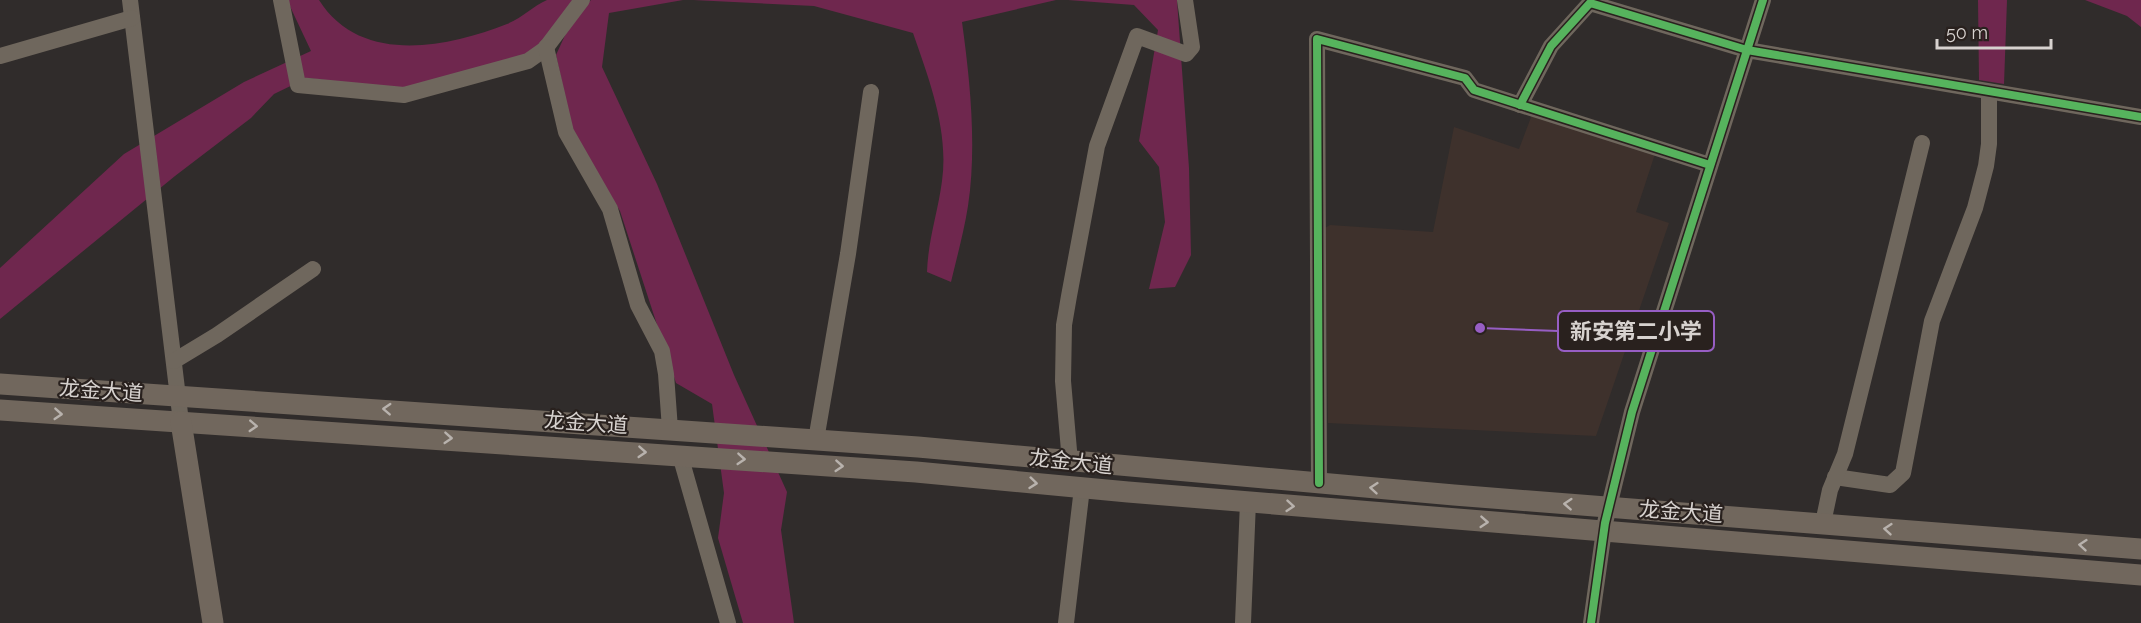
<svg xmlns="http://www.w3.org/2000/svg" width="2141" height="623" viewBox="0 0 2141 623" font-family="Raleway,'Noto Sans SC',sans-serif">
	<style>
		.built { fill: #3e312c }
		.water { fill: #6f274e }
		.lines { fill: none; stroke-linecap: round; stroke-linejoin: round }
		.minor { stroke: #6f675d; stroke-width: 16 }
		.major { stroke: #71675d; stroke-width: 21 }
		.cycleway-casing { stroke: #29211e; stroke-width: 11 }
		.cycleway { stroke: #56b35d; stroke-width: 8 }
		.oneway { stroke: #b8b2ad }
		.labels { text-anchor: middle; stroke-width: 4.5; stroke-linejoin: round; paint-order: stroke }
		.street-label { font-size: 21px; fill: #d7d2cf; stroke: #29211e }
		.leader { fill: none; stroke: #975ec4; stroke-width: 2 }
		.callout-dot { fill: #975ec4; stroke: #29211e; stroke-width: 2 }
		.callout { fill: #29211e; stroke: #975ec4; stroke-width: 2 }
		.callout-label { font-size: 22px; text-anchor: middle; font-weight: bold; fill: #d7d2cf }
	</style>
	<rect width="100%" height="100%" fill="#302c2b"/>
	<path class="built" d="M1533,112L1655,154L1636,212L1669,223L1596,436L1328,423L1325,228L1330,225L1433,232L1454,127L1519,149Z"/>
	<g class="water">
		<path d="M287,0H319C360,65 446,48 507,24C522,18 533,6 547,0C553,0 567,0 574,0L549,39L529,55L400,89L307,78L274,94L251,118L175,176L0,319V268L124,154L244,82L311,51Z"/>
		<path d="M591,0H683L609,13L602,67L657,184L734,375L787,492L781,530L794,623H743L718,538L724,493L712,404L676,383L620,211L573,134L556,55L572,20Z"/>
		<path d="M693,0H1056L962,22C970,80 977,147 968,206C964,231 957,257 951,282L927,272C928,240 938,212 942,181C949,131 929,79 913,33L814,6Z"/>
		<path d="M1068,0H1177L1189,168L1191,255L1175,287L1149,289L1165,222L1159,167L1139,141L1158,30L1134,5Z"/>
		<path d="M1978,0H2007L2004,84L1979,80Z"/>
		<path d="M2085,0H2141V27L2127,16Z"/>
	</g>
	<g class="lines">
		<g class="minor">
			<path d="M130,0L181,422"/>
			<path d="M281,0L298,85L404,95L528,61L545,49L582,0"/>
			<path d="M546,47L566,132L610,209L638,305L662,351L666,374L670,429"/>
			<path d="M0,56L132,18"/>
			<path d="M1520,105L1551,46L1590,3L1747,50L2141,117"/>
			<path d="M174,361L217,335L313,269"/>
			<path d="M816,440L848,254L871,92"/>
			<path d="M680,455L728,623"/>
			<path d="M1070,462L1063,381L1064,325L1069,296L1097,146L1137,36L1186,54L1192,47L1185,0"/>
			<path d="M1835,477L1890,485L1903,473L1932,321L1975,208L1986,166L1989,144V92"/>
			<path d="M1319,483L1317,39L1465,78L1474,90L1710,165"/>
			<path d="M1823,523L1830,490L1845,454L1922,143"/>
			<path d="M1066,623L1082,488"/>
			<path d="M1243,623L1248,502"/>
			<path d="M1591,623L1605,523L1632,412L1763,0"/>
		</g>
		<g class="major">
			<path d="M0,384L918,447L1454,495L2141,549"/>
			<path d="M0,410L916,472L1128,492L2141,575"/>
			<path d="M181,422L213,623"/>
		</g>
		<defs>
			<g id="cycleway">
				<path d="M1520,105L1551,46L1590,3L1747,50L2141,117"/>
				<path d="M1319,483L1317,39L1465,78L1474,90L1710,165"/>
				<path d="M1591,623L1605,523L1632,412L1763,0"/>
			</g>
		</defs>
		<use href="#cycleway" class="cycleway-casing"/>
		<use href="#cycleway" class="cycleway"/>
	</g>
	<defs><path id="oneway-chevron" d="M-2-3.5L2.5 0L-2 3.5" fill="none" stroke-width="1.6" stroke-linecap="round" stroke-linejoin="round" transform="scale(1.5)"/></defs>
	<g class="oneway">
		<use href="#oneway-chevron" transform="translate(387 409) rotate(-177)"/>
		<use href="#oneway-chevron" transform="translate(58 414) rotate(4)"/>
		<use href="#oneway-chevron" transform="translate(253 426) rotate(3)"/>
		<use href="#oneway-chevron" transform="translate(448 438) rotate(4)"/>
		<use href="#oneway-chevron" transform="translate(642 452) rotate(4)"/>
		<use href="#oneway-chevron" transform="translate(741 459) rotate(4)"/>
		<use href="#oneway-chevron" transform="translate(839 466) rotate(4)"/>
		<use href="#oneway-chevron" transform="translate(1033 483) rotate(6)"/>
		<use href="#oneway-chevron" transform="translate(1374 488) rotate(-175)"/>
		<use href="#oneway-chevron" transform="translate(1568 504) rotate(-176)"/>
		<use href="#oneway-chevron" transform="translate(1290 506) rotate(5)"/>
		<use href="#oneway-chevron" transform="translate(1484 522) rotate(4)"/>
		<use href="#oneway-chevron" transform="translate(1888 529) rotate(-175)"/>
		<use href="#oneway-chevron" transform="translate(2083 545) rotate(-175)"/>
	</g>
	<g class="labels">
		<g class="street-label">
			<text transform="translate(101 391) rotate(4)" y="7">龙金大道</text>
			<text transform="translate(586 423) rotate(4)" y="7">龙金大道</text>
			<text transform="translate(1071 462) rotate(6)" y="7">龙金大道</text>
			<text transform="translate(1681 512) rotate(4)" y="7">龙金大道</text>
		</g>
	</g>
	<path class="leader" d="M1480 328L1558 331"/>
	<circle class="callout-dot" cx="1480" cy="328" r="6"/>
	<rect class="callout" x="1558" y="311" width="156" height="40" rx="6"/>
	<g class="callout-label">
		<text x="1636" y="339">新安第二小学</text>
	</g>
	<path d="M1937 39v9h114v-9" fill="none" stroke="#d7d2cf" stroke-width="3"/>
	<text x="1946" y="39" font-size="18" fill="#d7d2cf" stroke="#29211e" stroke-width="4.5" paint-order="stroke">50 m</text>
</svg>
